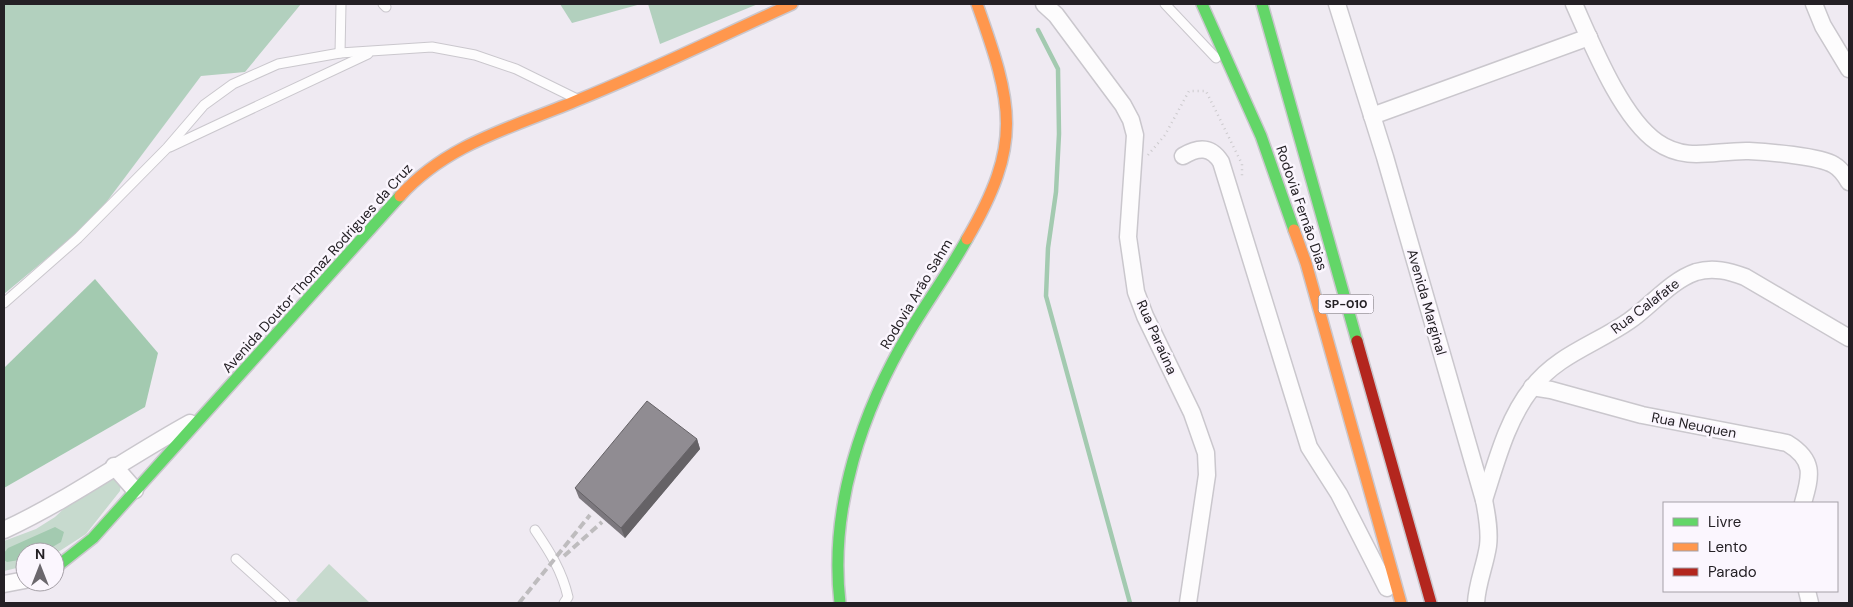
<svg xmlns="http://www.w3.org/2000/svg" width="1853" height="607" viewBox="0 0 1853 607" font-family="'DM Sans',sans-serif">
	<style>
		.green { fill: #c7dace }
		.forest { fill: #b2d0be }
		.water { fill: #a3cab0 }
		.lines { fill: none; stroke-linecap: round; stroke-linejoin: round }
		.stream { stroke: #a3cab0; stroke-width: 4.5 }
		.lane-casing { stroke: #cac7cd; stroke-width: 11 }
		.street-casing { stroke: #cac7cd; stroke-width: 19 }
		.fast-casing { stroke: #cac7cd; stroke-width: 14 }
		.slow-casing { stroke: #cac7cd; stroke-width: 14 }
		.jam-casing { stroke: #cac7cd; stroke-width: 14 }
		.path { stroke: #cccacd; stroke-width: 2.5; stroke-dasharray: 1 4; stroke-linecap: butt }
		.lane { stroke: #fdfcfd; stroke-width: 9 }
		.street { stroke: #fdfcfd; stroke-width: 16 }
		.fast { stroke: #63d668; stroke-width: 11 }
		.slow { stroke: #ff974d; stroke-width: 11 }
		.jam { stroke: #b3261e; stroke-width: 11 }
		.rail { stroke: #bebcbe; stroke-width: 4; stroke-dasharray: 8 4; stroke-linecap: butt }
		.wall { fill: #7c787e }
		.shaded-wall { fill: #656266 }
		.building { fill: #908c92; stroke: #656266 }
		.labels { text-anchor: middle; stroke-width: 5; stroke-linejoin: round; paint-order: stroke }
		.shield { fill: #fbf6fe; stroke: #646066; stroke-width: 1 }
		.shield-label { font-size: 12px; font-weight: bold; fill: #242025 }
		.street-label { font-size: 14px; fill: #242025; stroke: #fbf6fe }
	</style>
	<rect width="100%" height="100%" fill="#efeaf2"/>
	<g class="green">
		<path d="M116,479L121,484L120,491L86,534L55,554L25,552V566L4,571V541L36,529L55,517L69,504L107,480Z"/>
		<path d="M329,564L370,603H299L296,600Z"/>
	</g>
	<g class="forest">
		<path d="M4,4H301L245,72L201,76L93,220L4,294Z"/>
		<path d="M560,4H641L572,23Z"/>
		<path d="M648,4H758L660,44Z"/>
	</g>
	<g class="water">
		<path d="M95,279L158,353L145,407L4,488V368Z"/>
		<path d="M55,527L64,532L61,542L44,552H25V559L7,562L4,560V553L8,548Z"/>
	</g>
	<g class="lines">
		<path class="stream" d="M1038,30L1058,69L1059,134L1056,192L1048,248L1046,296L1130,603"/>
		<defs>
			<g id="lane">
				<path d="M383,4L386,7"/>
				<path d="M1165,4L1216,58"/>
				<path d="M340,53L341,4"/>
				<path d="M170,147L368,54"/>
				<path d="M4,303L78,238L167,148L204,105L233,84L278,64L340,53L432,47L475,55L516,69L575,98"/>
				<path d="M535,530C550,552 562,571 568,597L564,603"/>
				<path d="M236,559L285,603"/>
			</g>
			<g id="street">
				<path d="M1044,4L1056,15L1123,105L1131,120L1135,135L1128,237L1136,292L1145,316L1192,413L1206,453L1207,475L1188,603"/>
				<path d="M1337,4L1385,157L1484,500C1487,515 1490,531 1488,546C1485,566 1477,583 1476,603"/>
				<path d="M1574,4C1592,44 1621,117 1657,142C1687,163 1715,150 1749,151C1767,152 1820,156 1834,165C1841,169 1845,175 1849,182"/>
				<path d="M1814,4L1823,26L1849,69"/>
				<path d="M1372,116L1589,37"/>
				<path d="M1183,156C1198,147 1211,146 1221,162L1309,447L1339,494L1387,588"/>
				<path d="M1532,387L1551,390L1642,415L1787,443C1815,460 1811,475 1803,503"/>
				<path d="M114,466L135,490"/>
				<path d="M1484,500C1496,463 1507,419 1532,388C1557,355 1596,344 1629,321C1651,306 1670,281 1696,272C1713,267 1729,271 1745,277L1849,338"/>
				<path d="M4,530C69,500 128,457 190,423"/>
				<path d="M4,584L25,580"/>
				<path d="M1807,591L1810,603"/>
			</g>
			<g id="fast">
				<path d="M1202,4L1261,136L1294,230"/>
				<path d="M1262,4L1357,341"/>
				<path d="M55,568L93,538L400,196"/>
				<path d="M840,603C829,508 862,410 911,329C929,299 950,270 967,239"/>
			</g>
			<g id="slow">
				<path d="M400,196C448,143 514,127 578,100C650,71 721,36 792,4"/>
				<path d="M1294,230L1306,263L1401,603"/>
				<path d="M967,239C1023,143 1013,105 977,4"/>
			</g>
			<path id="jam" d="M1357,341L1431,603"/>
		</defs>
		<use href="#lane" class="lane-casing"/>
		<use href="#street" class="street-casing"/>
		<use href="#fast" class="fast-casing"/>
		<use href="#slow" class="slow-casing"/>
		<use href="#jam" class="jam-casing"/>
		<path class="path" d="M1148,155L1165,135L1189,91H1206L1242,164V176"/>
		<use href="#lane" class="lane"/>
		<use href="#street" class="street"/>
		<use href="#fast" class="fast"/>
		<use href="#slow" class="slow"/>
		<use href="#jam" class="jam"/>
		<g class="rail">
			<path d="M564,556L602,522"/>
			<path d="M519,603L590,515"/>
		</g>
	</g>
	<path class="wall" d="M697,439L700,449L625,538L579,498L575,488Z"/>
	<path class="shaded-wall" d="M697,439L700,449L625,538L621,528Z"/>
	<path class="building" d="M647,401L697,439L621,528L575,488Z"/>
	<g class="labels">
		<rect class="shield" x="1318.5" y="294.5" width="55" height="19" rx="4"/>
		<g class="shield-label">
			<text x="1346" y="308">SP-010</text>
		</g>
		<g class="street-label">
			<text transform="translate(1302 208) rotate(71)" y="5">Rodovia Fernão Dias</text>
			<text transform="translate(317 268) rotate(-48)" y="5">Avenida Doutor Thomaz Rodrigues da Cruz</text>
			<text transform="translate(916 294) rotate(-59)" y="5">Rodovia Arão Sahm</text>
			<text transform="translate(1427 302) rotate(74)" y="5">Avenida Marginal</text>
			<text transform="translate(1645 306) rotate(-37)" y="5">Rua Calafate</text>
			<text transform="translate(1157 337) rotate(66)" y="5">Rua Paraúna</text>
			<text transform="translate(1694 425) rotate(11)" y="5">Rua Neuquen</text>
		</g>
	</g>
	<rect width="1853" height="607" fill="none" stroke="#242025" stroke-width="10"/>
	<rect x="1663" y="502" width="175" height="90" fill="#fbf6fe" stroke="#a5a0a7"/>
	<rect x="1673" y="518" width="25" height="8" fill="#63d668" stroke="#a5a0a7"/>
	<text x="1708" y="527" font-size="15" fill="#242025">Livre</text>
	<rect x="1673" y="543" width="25" height="8" fill="#ff974d" stroke="#a5a0a7"/>
	<text x="1708" y="552" font-size="15" fill="#242025">Lento</text>
	<rect x="1673" y="568" width="25" height="8" fill="#b3261e" stroke="#a5a0a7"/>
	<text x="1708" y="577" font-size="15" fill="#242025">Parado</text>
	<g transform="translate(40 567)"><circle r="24" fill="#fbf6fe" stroke="#a5a0a7"/>
	<path d="M0-4L9 19L0 12L-9 19Z" fill="#6b676d"/>
	<text y="-8" font-size="14" font-weight="bold" text-anchor="middle" fill="#242025">N</text>
	</g>
</svg>
